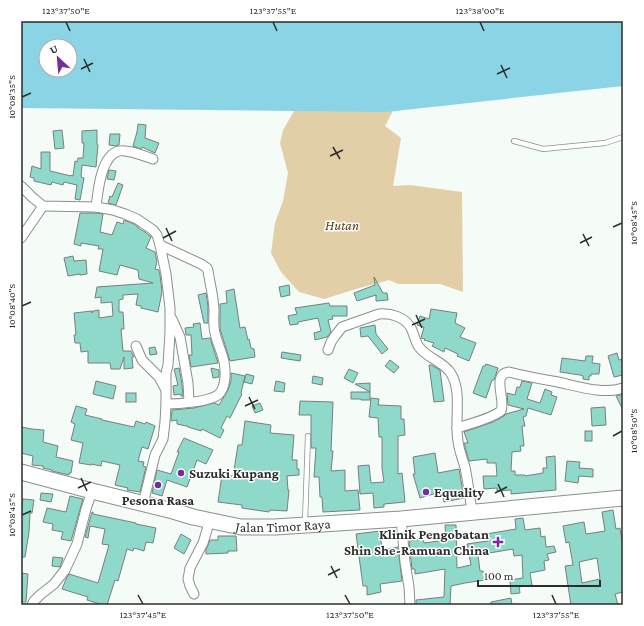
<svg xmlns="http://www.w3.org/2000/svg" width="644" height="626" viewBox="0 0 644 626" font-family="'Crimson Pro',serif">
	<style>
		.green { fill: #e2cea7 }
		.water { fill: #8bd4e5; fill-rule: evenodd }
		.building { fill: #8fd9cb; stroke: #787f7d; fill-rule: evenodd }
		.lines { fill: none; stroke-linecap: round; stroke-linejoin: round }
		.service-casing { stroke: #8b908b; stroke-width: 6 }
		.minor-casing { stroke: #8b908b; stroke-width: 11 }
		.trunk-casing { stroke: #8b908b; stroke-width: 17 }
		.service { stroke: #fff; stroke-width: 4.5 }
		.minor { stroke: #fff; stroke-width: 9 }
		.trunk { stroke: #fff; stroke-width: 15 }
		.ticks { fill: none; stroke: #2b2d2b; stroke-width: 1.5 }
		.poi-dot { fill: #772b9d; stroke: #fff; stroke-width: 1.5 }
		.labels { text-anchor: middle; stroke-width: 3; stroke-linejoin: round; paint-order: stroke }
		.park-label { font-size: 14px; font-style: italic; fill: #554218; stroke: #fff }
		.poi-label { font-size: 14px; font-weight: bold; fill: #2b2d2b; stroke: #fff; text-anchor: start }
		.street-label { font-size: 14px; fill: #2b2d2b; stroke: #fff }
		.neatline { fill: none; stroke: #2b2d2b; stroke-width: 1.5 }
		.ticks-label { font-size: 10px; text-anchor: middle; fill: #2b2d2b }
	</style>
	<rect width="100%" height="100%" fill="#f5fbf6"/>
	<path class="green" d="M304,94L401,95L385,126L401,138L393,186L410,185L462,192L463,292L440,284H398L389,280L356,289L324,299L299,292L281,272L271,253L275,223L283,201L288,173L280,143L283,130Z"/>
	<path class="water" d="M21,21H623V86L386,112L21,108ZM46,46H70V70H46Z"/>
	<g class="building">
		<path d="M138,124L146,125L145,138L159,143L155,153L142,147L141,149L133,146L137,132Z"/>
		<path d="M62,130L64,148L55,149L53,131Z"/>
		<path d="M97,130V145H98L96,167L82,165L81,177L84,178L80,200L75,199L77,185L64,182L63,185L52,182L51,185L34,181V178L30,177L32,166L41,169V152H50V171L71,176V175L73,176L75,161L77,162L78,158H83L84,143H82V131Z"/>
		<path d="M110,134H120L119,145L116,146L109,145Z"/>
		<path d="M109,170L116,171L114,180L107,179Z"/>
		<path d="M118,183L123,185L116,205L108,203L110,196L112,197Z"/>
		<path d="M80,213H95L103,214L100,232L112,235L117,222L123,224L124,220L134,224L138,227V228L145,232L151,237L146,248L155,252L157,262L155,269L159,270L160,275L162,292L158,312L141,308V306L136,305L138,294L123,295V299L119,300V312H123L124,329H121L123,351H131L134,357H132L133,368L124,369V357L120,369H111L110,363H88V351L81,352L80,343H75L74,335H76L74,313L92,311V313L93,311L99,310V318L113,316L112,302L101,303V297L95,298L97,287L153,283L139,279L138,270L120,265L117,275L99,271L103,249H98L99,246L81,243V246L74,244Z"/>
		<path d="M73,256L74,261L86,260L87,274L80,275V274L68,276L64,258Z"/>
		<path d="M374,277L383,293H387L388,300L376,301V295L357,301L354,293L375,285Z"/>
		<path d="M289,285L290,295L281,297L279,287Z"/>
		<path d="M234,289L240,328L245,327L248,340L249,339L251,348L254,349L255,357L230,361L220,329V304L227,303L226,291Z"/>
		<path d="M206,293L208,306V323H204L198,295Z"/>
		<path d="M329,303L330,306H347V316H332L333,319L328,320L331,332L327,337L315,340L314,333L321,331L318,318L298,322V324L290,325L288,316L297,314L295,308Z"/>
		<path d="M431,309L457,313L455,323L465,328L460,337L476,343L469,361L457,356L458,354L445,348L444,352L432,346L434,343L424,340L425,339L421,338L424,327L417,325L420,316L429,319Z"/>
		<path d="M200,323L202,339L210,338L218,363L191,367L189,355H192L191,335H186L185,328L194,327L193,324Z"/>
		<path d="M375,325L376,334L388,349L382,354L368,336L361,337L360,328Z"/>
		<path d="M155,347L157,354L150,355L149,348Z"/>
		<path d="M282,352L301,355L300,361L281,358Z"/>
		<path d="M617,353L619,360L623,359V375L614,377L608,356Z"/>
		<path d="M586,356H593L592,363L600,364L599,374H591V376H589V380L583,379V376L580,375L560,372L562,358L585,361Z"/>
		<path d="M390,360L399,367L394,373L385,366Z"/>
		<path d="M486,364L498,368L494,380H492L486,398L473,393L483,366H485Z"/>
		<path d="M429,365H431L440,370L444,401L434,402Z"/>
		<path d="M179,368L182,384L183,396H181V394L174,395L173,386L178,385L174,369Z"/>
		<path d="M211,368L219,370V377L213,378Z"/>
		<path d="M349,369L358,373L353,383L344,378Z"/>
		<path d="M231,373L245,376L241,393L242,394L230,418L227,416L221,428L224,430L220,438L202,429L201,431L188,427V426H186L177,424V420L171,421L172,410L194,408L214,403L219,405L228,390L231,381Z"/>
		<path d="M246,374L254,376L252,384L244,382Z"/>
		<path d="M313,376L323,378L322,385L312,383Z"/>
		<path d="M96,381L116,386L113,399L93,394Z"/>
		<path d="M276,381L285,383L284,392L274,391Z"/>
		<path d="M522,381L532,383L527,399L540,403L545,389L552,392L551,395L557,397L551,415L528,408L526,416L523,417L525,426H522L524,446H520L521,451L512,452L511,471H515V475H525V476L543,473V468H547L546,457L555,456L556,490L511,494V490L497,491V488L484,489L483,476H497L496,463H487V459L469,461L464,443H468L464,432L493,422L504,416L506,414L524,409L508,405L507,393L515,395L517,387H520Z"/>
		<path d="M370,383V392L355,384Z"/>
		<path d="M351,392H370V400H361V399H351Z"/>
		<rect x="126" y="393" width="10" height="9"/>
		<path d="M623,394V410L616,396Z"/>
		<path d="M371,398L379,399L378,405L401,406V419H404L405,435L398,436V474L402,473L405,502L384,504V507L374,508L373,493L360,494L358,466L369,465L371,483L384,482L382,468V437H379L378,418L369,417Z"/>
		<path d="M300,401L333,402L331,451H333L331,471L345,470V491L358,490L360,510L323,512L322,497H320L319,477H314L316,448H311V415H299Z"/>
		<path d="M260,403L263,410L255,413L252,406Z"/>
		<path d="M76,406L87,409L85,415L102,419V420L134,427L136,421L145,424L146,422L155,426L148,449L142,447L138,461L144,462L143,466L146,467L140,492L127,490L128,488L115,485L120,465L102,461L101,466L91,464V465L79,463L83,443L71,440L75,424L71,422Z"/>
		<path d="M605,407L606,425L592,426L591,408Z"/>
		<path d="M245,421L271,425L270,433L294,435L292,460H297V469H299V475L287,476L288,490H289L287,511L270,510L269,512L242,508V505L218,502L222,475L233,476L238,445H242Z"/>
		<path d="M21,427L32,429L44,430L43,442L58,446L56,457L73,461L71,473H69V475L52,471V470L43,468V466L32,465L33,456L21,453Z"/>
		<rect x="585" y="431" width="7" height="10"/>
		<path d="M184,438L213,450L206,464L197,460L187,487L167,480L162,496L152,493L157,470L171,474L179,452H177Z"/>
		<path d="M435,453L438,473L459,469L464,498L444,502L443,496H441L440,492L420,498L413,474H415L413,457Z"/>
		<path d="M567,461L580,462L579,468L593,469V477L579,476L578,483L565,481Z"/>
		<path d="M41,493L53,494L51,502L40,500Z"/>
		<path d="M70,496L83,499L71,541L61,539L63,532L52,530L53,524L43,522L47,508L66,512Z"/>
		<path d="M23,499L34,500L32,513H30L29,532L25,557H21V512Z"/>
		<path d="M613,510L616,529L620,528L623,548V592L615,594L618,605H571L565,566L573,565L569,542L566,543L563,526L584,522L586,534L605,531L602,512ZM597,558L600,579L582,583L579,562Z"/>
		<path d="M92,512H93V514L136,523V524L156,528L153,543L146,542L144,551L134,548L133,551L127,549L118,581L115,580L107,605H103L87,600L88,597L62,589L66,579L69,574L98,583L109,545L102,544L105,529L90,526L88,538L85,537Z"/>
		<path d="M523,518L525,530L540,528L541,537L545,536L546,547L554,546L556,552L547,554L549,560L544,561L545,570L530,573L532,585L519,587L520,593L511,594L510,580L523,578L522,555L514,556L513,549L478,555L480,571H483L485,580L465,583L451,586L450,605H416V600L444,597L445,569L415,574V569H412L409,541L423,539L424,543L446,540L445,525H456L457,568L471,565L467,544L488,541L486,534L516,529L515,519Z"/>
		<path d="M380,531L382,550L398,547L402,581L380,584L381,592L367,595V586H363L356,534Z"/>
		<path d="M181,534L191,540L184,554L174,548Z"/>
		<path d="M218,536H236L237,551H228V553L206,554V550L210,540H218Z"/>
		<path d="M53,557L63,558L60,567L52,566Z"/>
		<path d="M21,573L28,574L26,602H21Z"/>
		<path d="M511,598L512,605H491V602Z"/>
	</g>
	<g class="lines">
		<defs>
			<g id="service">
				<path d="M514,141L543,149L605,143L623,137"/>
				<path d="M305,522L308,436"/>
			</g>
			<g id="minor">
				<path d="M21,186L32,197L43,206L96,207L113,210L125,214L137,219L153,230L157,235L160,245L166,274L170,308V333L168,365L166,373V404L165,422L163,439L155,455L143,504"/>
				<path d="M96,207C98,191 101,155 119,151C128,149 144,156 153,159"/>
				<path d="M21,238L43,206"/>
				<path d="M160,245L201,264L207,268L208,271C210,284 214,298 214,311C214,318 213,326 215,333C217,343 222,352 224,362C226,372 226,388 218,395C208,402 179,404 166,404"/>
				<path d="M172,319L180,337L188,383L189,402"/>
				<path d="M136,346L142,360L159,377L165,388"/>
				<path d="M328,350L331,342L335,336L342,327L379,314C391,313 405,317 411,328C414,334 415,341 419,347C427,358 442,361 450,372C463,391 454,419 458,441C459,450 462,458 465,467C468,482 470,497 472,512"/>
				<path d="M457,428C471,423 489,420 501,411C506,400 491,374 509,372C525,376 541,379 558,382C577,386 604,395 623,388"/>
				<path d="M401,519L405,562L409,587L410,605"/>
				<path d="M194,594L190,586L188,579L190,568L203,543L210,520"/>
				<path d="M32,605L34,601L40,595L54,584L65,570L77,544L86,509L92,491"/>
			</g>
			<g id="trunk">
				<path id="s1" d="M21,472L92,491L173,511L193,517L241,527H275L401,519L623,498"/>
			</g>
		</defs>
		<use href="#service" class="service-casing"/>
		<use href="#minor" class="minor-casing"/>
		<use href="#trunk" class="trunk-casing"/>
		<use href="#service" class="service"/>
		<use href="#minor" class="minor"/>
		<use href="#trunk" class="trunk"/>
	</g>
	<path class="ticks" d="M66,22L70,31M273,22L277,31M480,22L484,31M84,59L90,72M501,65L507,78M81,69L93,63M497,74L510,68M22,97L31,93M333,147L340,159M330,156L343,150M613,227L622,223M166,228L172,241M583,234L589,246M163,238L176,231M580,243L592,237M22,306L31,302M416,315L422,328M412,325L425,319M249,397L255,409M245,406L258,400M613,436L622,431M81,478L87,491M498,484L504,497M78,488L91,482M495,493L507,487M22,515L31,511M331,566L337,578M328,575L340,569M138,595L143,604M345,595L350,604M552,595L556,604"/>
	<g class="poi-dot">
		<circle cx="181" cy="473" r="4"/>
		<circle cx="158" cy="485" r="4"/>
		<circle cx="426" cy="492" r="4"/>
		<path d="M496 536h4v4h4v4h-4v4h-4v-4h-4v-4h4z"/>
	</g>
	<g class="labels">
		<g class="park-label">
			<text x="342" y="230">Hutan</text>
		</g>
		<g class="poi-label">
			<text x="189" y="478">Suzuki Kupang</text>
			<text x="434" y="497">Equality</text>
			<text x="158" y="505" text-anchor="middle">Pesona Rasa</text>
			<text x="489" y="539" text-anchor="end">Klinik Pengobatan<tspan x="489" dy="16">Shin She-Ramuan China</tspan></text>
		</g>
		<g class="street-label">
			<text dy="5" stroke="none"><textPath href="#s1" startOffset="269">Jalan Timor Raya</textPath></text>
		</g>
	</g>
	<rect width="644" height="626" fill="none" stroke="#ffffff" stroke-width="44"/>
	<g transform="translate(58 58) rotate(334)"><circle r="19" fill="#ffffff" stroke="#aaabaa"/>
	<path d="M0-3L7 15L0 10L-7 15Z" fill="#772b9d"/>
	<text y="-6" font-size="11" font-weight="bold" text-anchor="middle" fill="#2b2d2b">U</text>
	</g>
	<path d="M478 580v6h122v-6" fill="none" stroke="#2b2d2b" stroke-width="2"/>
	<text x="484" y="580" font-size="12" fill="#2b2d2b" stroke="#ffffff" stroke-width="3" paint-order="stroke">100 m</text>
	<rect x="22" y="22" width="600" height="582" class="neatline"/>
	<g class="ticks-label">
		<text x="66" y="14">123°37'50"E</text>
		<text x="273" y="14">123°37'55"E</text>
		<text x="480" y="14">123°38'00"E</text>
		<text transform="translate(11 97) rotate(-90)" y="4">10°08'35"S</text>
		<text transform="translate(633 223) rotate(-90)" y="4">10°08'45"S</text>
		<text transform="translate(11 306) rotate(-90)" y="4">10°08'40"S</text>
		<text transform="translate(633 431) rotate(-90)" y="4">10°08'50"S</text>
		<text transform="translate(11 515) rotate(-90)" y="4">10°08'45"S</text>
		<text x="143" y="618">123°37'45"E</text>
		<text x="350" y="618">123°37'50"E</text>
		<text x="556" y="618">123°37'55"E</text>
	</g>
</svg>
